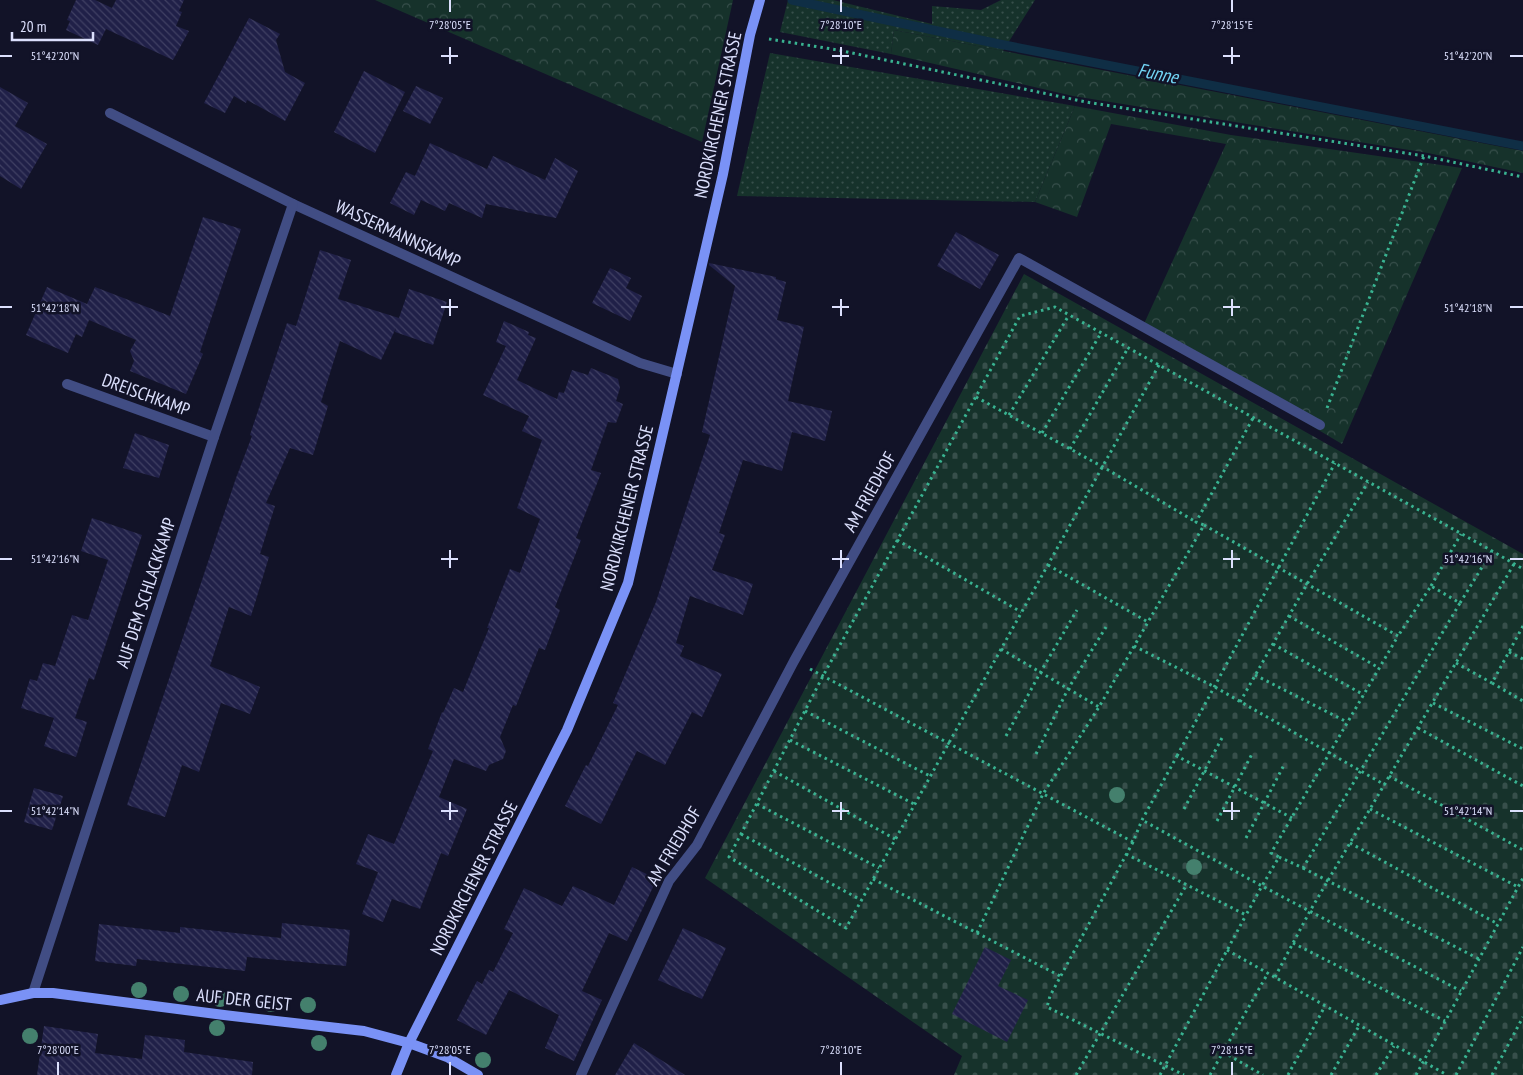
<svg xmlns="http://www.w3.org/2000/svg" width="1523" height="1075" viewBox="0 0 1523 1075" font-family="'PT Sans Narrow',sans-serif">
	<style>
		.grass { fill: url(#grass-dots) }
		.forest { fill: url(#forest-crowns) }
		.cemetery { fill: url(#cemetery-stones) }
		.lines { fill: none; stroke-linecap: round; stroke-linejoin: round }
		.stream { stroke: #0f2e45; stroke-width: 9 }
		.building { fill: url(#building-back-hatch) }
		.path { stroke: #39b391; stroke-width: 3; stroke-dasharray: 2.5 4; stroke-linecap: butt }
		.lane { stroke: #414d84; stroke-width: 10 }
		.street { stroke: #414d84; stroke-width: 10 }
		.secondary { stroke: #7a92f6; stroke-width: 10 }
		.tree { fill: #44806d }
		.ticks { fill: none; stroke: #dce0fd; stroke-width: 2 }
		.labels { text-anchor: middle; stroke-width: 5; stroke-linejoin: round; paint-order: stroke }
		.street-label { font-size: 18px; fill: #dce0fd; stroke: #121328 }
		.water-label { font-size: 19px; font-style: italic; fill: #72d5f5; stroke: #121328 }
		.ticks-label { font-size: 12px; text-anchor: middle; fill: #dce0fd; stroke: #121328; stroke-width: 5; stroke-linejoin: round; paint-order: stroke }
	</style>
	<defs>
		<pattern id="grass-dots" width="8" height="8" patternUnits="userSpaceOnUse" patternTransform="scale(1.25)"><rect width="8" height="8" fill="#16322b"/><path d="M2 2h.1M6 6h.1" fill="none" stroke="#374f4b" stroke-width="1.8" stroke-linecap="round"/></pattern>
		<pattern id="forest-crowns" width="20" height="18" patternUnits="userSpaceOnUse" patternTransform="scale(1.25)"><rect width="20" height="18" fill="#16322b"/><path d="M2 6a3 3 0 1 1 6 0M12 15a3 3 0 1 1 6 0" fill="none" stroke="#374f4b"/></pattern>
		<pattern id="cemetery-stones" width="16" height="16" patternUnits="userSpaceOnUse" patternTransform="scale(1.25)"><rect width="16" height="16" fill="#16322b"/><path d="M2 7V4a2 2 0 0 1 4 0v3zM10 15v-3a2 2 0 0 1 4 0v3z" fill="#374f4b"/></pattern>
		<pattern id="building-back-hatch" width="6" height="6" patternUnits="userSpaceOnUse" patternTransform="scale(1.25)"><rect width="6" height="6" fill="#202048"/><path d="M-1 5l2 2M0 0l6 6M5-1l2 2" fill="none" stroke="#404063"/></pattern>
	</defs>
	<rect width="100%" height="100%" fill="#121328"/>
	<g class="grass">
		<path d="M788,0H833L932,24V6L981,10L1001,0H1035L1003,51L894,30L891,54L780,32Z"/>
		<path d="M770,53L1075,106L1035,202L737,196Z"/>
	</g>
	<g class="forest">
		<path d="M375,0H733L702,142Z"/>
		<path d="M894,30L1523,151V173L1428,153L1073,96L891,54Z"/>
		<path d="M1075,106L1231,135L1462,168L1342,444L1143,326L1226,144L1111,124L1077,217L1035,202Z"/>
	</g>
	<path class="cemetery" d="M1024,274L1523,554V1075H954L962,1056L705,878Z"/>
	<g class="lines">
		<path class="stream" d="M792,0L999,44L1523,146"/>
	</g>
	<g class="building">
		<path d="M76,0H95L112,8L116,0H184L179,11L182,12L176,26L189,31L173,60L106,29L98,45L66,30L70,21L67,20Z"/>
		<path d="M249,18L280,34L276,40L285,72L305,83L285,121L247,100L246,103L234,96L225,113L204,103Z"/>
		<path d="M364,71L405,92L375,153L334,132Z"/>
		<path d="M416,86L443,98L430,124L403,111Z"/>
		<path d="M0,87L28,103L15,126L47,144L21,189L0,176Z"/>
		<path d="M430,143L487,169L493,156L545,180L555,158L578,171L556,218L486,204L482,218L449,203L445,211L421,200L414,215L390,203L406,172L415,176Z"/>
		<path d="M203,217L241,229L200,352L203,354L186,394L130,371L134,361L130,351L136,340L89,320L82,337L76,334L68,353L26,335L47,287L87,304L95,287L170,316Z"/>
		<path d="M956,232L999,255L980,289L937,266Z"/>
		<path d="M320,250L351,260L338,299L399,318L409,289L447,302L433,345L395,332L396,328L381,360L340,341L321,402L328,406L313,455L290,448L266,503L275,506L260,554L269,557L251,616L229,607L210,666L260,687L250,714L221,703L199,772L182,765L165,817L127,805L236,478L252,436L250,435L287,323L296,326Z"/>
		<path d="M709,263L776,277V279L786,282L777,320L804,327L788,401L832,411L825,441L792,432L782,471L743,460L719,533L725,535L712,570L753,584L743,615L690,596L676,643L684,646L680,656L722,674L702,717L692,712L665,765L637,751L601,824L565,806L586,765L588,766L618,705L613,703L656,602L710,435L702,432L735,286L709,265Z"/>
		<path d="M610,268L631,278L626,288L642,296L630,321L592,303Z"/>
		<path d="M504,321L529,332L528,335L536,338L517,380L557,399L559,392L564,393L572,370L588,375L591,368L618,379L620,388L616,401L623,404L616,423L608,422L591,470L601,473L576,538L581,540L555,607L560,610L545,650L539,648L516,706L513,705L500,737L506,751L503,759L489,765L486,771L454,759L439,797L467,809L448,856L441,853L420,909L392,899L383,922L362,914L378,872L356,864L368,834L394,844L433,751L428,749L442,712L443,713L454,688L463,692L489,628H487L510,569L520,573L540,519L517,508L542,440L522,431L529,416L483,395L506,346L496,342Z"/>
		<path d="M135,433L169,445L159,478L123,468Z"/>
		<path d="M92,518L142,535L94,680L89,678L75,718L87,722L76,757L44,746L54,718L21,708L30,679L37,681L43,663L55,666L72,615L88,620L108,560L81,551Z"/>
		<path d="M34,788L63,796L52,830L24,822Z"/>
		<path d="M632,867L657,879L627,941L609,933L582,991L602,1000L574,1061L545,1048L559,1015L509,990L486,1035L457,1020L477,981L482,984L489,970L493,972L513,933L504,929L524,888L562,906L573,886L614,905Z"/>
		<path d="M282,923L350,930L346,966L247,957L245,971L137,959L136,966L95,961L99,924L180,933V927L281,938Z"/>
		<path d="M683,928L726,948L702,999L658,980Z"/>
		<path d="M985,947L1011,960L998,986L1028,1000L1007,1042L952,1014Z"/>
		<path d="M44,1026L98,1034L95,1053L142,1059L145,1035L185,1040L184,1052L253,1062L252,1075H37Z"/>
		<path d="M634,1043L685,1075H615Z"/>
	</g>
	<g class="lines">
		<g class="path">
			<path d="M769,39L838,50L1086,102L1424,156L1523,177"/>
			<path d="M1159,365L846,928L729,857L823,676L1020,316L1055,307L1487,548L1523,569"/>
			<path d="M976,397L1103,467L1196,522"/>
			<path d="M1327,408L1424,156"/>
			<path d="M1009,415L1069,315"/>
			<path d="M1042,433L1101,333"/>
			<path d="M1070,449L1128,348"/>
			<path d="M1204,525L1398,636L1271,853L1279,857L1262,886L1461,991"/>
			<path d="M897,540L1021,612"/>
			<path d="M1048,565L1148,622"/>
			<path d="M1431,586L1461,534"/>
			<path d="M1460,603L1492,551"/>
			<path d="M1289,616L1379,668"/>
			<path d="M1523,626L1492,683L1523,701"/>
			<path d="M1273,644L1364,695"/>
			<path d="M1134,646L1215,687L1385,785"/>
			<path d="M1001,649L1099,707"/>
			<path d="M1509,652L1523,659"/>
			<path d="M1456,663L1492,683"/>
			<path d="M810,669L1133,842L1142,820L1177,756L1292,818"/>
			<path d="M1255,675L1347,722"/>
			<path d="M1240,702L1307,584L1368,482"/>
			<path d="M1433,703L1523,749"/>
			<path d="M805,711L930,776"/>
			<path d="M1418,728L1523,786"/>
			<path d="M1006,736L1040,673L1077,610"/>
			<path d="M790,740L914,804"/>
			<path d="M1036,754L1068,689L1106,627"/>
			<path d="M1177,756L1335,463"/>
			<path d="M774,771L895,839"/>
			<path d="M1389,776L1523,850"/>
			<path d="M757,804L879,868"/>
			<path d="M1184,809L1223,736"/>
			<path d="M1370,809L1518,887"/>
			<path d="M1217,821L1253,752"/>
			<path d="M741,834L861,900"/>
			<path d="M1246,838L1285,763"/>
			<path d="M1133,842L1050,996L1047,1007L1184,1075"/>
			<path d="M1350,843L1498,924"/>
			<path d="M1126,854L1246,915L1262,886L1142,820"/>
			<path d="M1279,857L1303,868L1460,603L1431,586L1398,636"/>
			<path d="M1303,868L1479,959"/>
			<path d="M873,879L1060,976"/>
			<path d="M977,933L1043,794L1099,707L1204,525L1196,522L1253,418"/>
			<path d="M1293,943L1445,1021"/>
			<path d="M1227,950L1447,1075"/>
			<path d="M1275,977L1310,911L1514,564"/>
			<path d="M1223,1052L1263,1075"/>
			<path d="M1076,1075L1187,884"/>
			<path d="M1160,1075L1246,915"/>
			<path d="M1210,1075L1268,973"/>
			<path d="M1288,1075L1325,1006"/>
			<path d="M1331,1075L1359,1026"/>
			<path d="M1376,1075L1394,1046"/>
			<path d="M1416,1075L1523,878"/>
			<path d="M1456,1075L1523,947"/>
			<path d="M1492,1075L1523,1017"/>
		</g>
		<path class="lane" d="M67,384L214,437"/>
		<g class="street">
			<path d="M110,113L293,204L640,363L677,374"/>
			<path d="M33,993L214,437L293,204"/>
			<path d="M581,1075L669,881L697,845L794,661L1019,258L1320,425"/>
		</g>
		<g class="secondary">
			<path d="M0,1000L33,993H53L224,1015L364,1031L409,1043L447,1057L478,1075"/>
			<path d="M396,1075L409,1043L567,730L628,583L723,174L750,35L760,0"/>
		</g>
	</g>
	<g class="tree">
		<circle cx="1117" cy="795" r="8"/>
		<circle cx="1194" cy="867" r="8"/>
		<circle cx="139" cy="990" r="8"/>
		<circle cx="181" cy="994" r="8"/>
		<circle cx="220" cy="999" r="8"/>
		<circle cx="271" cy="1004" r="8"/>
		<circle cx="308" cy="1005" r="8"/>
		<circle cx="217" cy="1028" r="8"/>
		<circle cx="30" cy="1036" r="8"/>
		<circle cx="319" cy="1043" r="8"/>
		<circle cx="483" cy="1060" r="8"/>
	</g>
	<path class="ticks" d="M450,0V12M841,0V12M1232,0V12M450,47V64M841,47V64M1232,47V64M0,56H12M441,56H458M832,56H849M1223,56H1240M1510,56H1523M450,299V316M841,299V316M1232,299V316M0,307H12M441,307H458M832,307H849M1223,307H1240M1510,307H1523M450,550V568M841,550V568M1232,550V568M0,559H12M441,559H458M832,559H849M1223,559H1240M1510,559H1523M450,802V820M841,802V820M1232,802V820M0,811H12M441,811H458M832,811H849M1223,811H1240M1510,811H1523M58,1062V1075M450,1062V1075M841,1062V1075M1232,1062V1075"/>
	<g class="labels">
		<g class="street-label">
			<text transform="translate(718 115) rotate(-78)" y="6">NORDKIRCHENER STRASSE</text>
			<text transform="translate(398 234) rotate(25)" y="6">WASSERMANNSKAMP</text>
			<text transform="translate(146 395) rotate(20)" y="6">DREISCHKAMP</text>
			<text transform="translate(870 492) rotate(-61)" y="6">AM FRIEDHOF</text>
			<text transform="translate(627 508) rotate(-76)" y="6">NORDKIRCHENER STRASSE</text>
			<text transform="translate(146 593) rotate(-72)" y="6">AUF DEM SCHLACKKAMP</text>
			<text transform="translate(674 846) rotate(-59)" y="6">AM FRIEDHOF</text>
			<text transform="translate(474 878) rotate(-63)" y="6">NORDKIRCHENER STRASSE</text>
			<text transform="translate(244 1000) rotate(6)" y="6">AUF DER GEIST</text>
		</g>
		<g class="water-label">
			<text transform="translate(1158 73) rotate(11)" y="7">Funne</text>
		</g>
	</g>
	<g class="ticks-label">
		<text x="450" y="29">7°28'05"E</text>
		<text x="841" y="29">7°28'10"E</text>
		<text x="1232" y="29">7°28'15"E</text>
		<text x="55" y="60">51°42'20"N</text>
		<text x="1468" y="60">51°42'20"N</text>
		<text x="55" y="312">51°42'18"N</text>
		<text x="1468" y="312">51°42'18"N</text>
		<text x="55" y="563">51°42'16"N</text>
		<text x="1468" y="563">51°42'16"N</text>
		<text x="55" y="815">51°42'14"N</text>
		<text x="1468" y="815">51°42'14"N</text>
		<text x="58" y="1054">7°28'00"E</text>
		<text x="450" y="1054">7°28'05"E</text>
		<text x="841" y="1054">7°28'10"E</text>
		<text x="1232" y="1054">7°28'15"E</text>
	</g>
	<path d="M12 32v8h81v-8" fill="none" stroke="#dce0fd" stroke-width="2.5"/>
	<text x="20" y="32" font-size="15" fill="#dce0fd" stroke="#121328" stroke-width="4" paint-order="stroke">20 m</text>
</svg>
